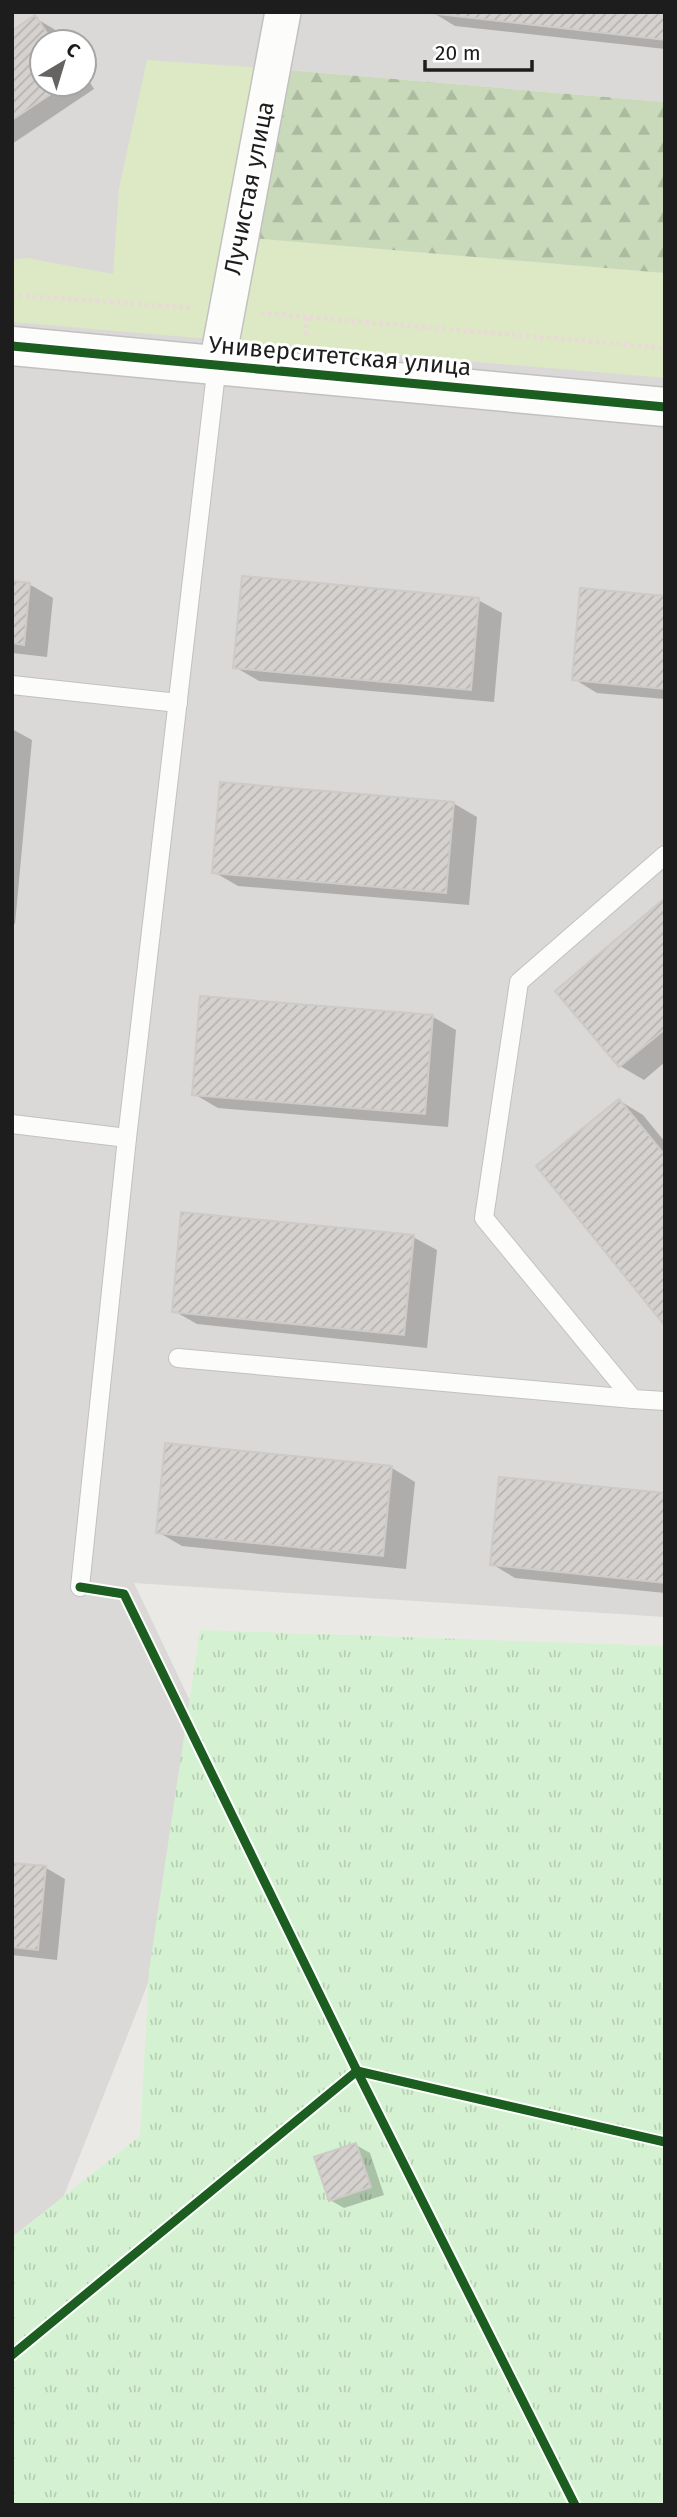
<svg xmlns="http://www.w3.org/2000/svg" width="677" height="2517" viewBox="0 0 677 2517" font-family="'Fira Sans',sans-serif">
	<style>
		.residential { fill: #dad9d7; fill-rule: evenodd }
		.grass { fill: #dce9c4 }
		.forest { fill: url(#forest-firs) }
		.park { fill: url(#park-tufts) }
		.shadow { fill: #0003 }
		.building { fill: url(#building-hatch); stroke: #cecac7; stroke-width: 2 }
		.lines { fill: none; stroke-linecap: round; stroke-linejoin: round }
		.service-casing { stroke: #c2c1c0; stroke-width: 20 }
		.minor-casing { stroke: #c2c1c0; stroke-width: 38 }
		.tertiary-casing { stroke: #c2c1c0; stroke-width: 41 }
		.path { stroke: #ead9d8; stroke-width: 4.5; stroke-dasharray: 3.5 3.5; stroke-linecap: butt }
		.service { stroke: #fcfcfb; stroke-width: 18 }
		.minor { stroke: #fcfcfb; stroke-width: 35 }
		.tertiary { stroke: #fcfcfb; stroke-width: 38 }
		.cycleway-casing { stroke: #fff; stroke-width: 13 }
		.cycleway { stroke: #1b5e20; stroke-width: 9 }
		.labels { text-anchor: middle; stroke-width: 6; stroke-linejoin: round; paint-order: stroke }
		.street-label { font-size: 24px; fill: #1d1d1d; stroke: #fff }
	</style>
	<defs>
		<pattern id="forest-firs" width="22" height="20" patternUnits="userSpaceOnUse" patternTransform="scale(1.75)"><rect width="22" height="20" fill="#c9dabb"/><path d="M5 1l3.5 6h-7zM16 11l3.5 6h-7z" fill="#acbba0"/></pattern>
		<pattern id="park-tufts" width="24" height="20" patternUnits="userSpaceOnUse" patternTransform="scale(1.75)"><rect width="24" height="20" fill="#d4f2d1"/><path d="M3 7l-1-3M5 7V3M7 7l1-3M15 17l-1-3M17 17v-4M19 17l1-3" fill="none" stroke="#b6cfb3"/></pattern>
		<pattern id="building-hatch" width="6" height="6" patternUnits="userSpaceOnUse" patternTransform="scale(1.75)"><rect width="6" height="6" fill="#d4d1ce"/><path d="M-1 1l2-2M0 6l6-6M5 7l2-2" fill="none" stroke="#b6b3b0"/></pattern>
	</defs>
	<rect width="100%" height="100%" fill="#ebe9e6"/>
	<path class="residential" d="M12,12H665V102L265,68L239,237L665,273V1617L134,1583L228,1781L46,2241L12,2260ZM42,42H84V84H42Z"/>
	<path class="grass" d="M147,60L264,68L239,237L665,273V378L12,322V260L27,258L113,274L119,188Z"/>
	<path class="forest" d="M264,68L665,102V273L238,237Z"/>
	<path class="park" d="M200,1630L665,1646V2505H12V2237L140,2136L149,1971Z"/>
	<g class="shadow">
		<path d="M432,12H665V49L455,26Z"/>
		<path d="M35,18L54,29L63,42H42V84H84V73L94,89L12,144V33Z"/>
		<path d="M12,583L29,584L53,598L47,657L12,653Z"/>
		<path d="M665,598V699L597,693L574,679Z"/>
		<path d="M478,600L502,613L494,702L259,681L235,667Z"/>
		<path d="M12,729L32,740L15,924H12Z"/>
		<path d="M453,803L477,817L469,905L238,886L214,872Z"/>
		<path d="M665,900V1062L644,1080L620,1066L557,992Z"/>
		<path d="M433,1017L456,1030L448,1127L218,1108L194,1094Z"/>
		<path d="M620,1101L643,1115L665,1142V1323Z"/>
		<path d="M413,1237L437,1250L427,1348L197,1324L174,1311Z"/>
		<path d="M392,1468L415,1482L406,1569L182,1546L158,1532Z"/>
		<path d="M665,1495V1593L515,1578L492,1564Z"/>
		<path d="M12,1864L46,1868L65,1879L57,1960L12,1955Z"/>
		<path d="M356,2145L370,2153L384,2195L344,2208L330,2200Z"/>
	</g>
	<g class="building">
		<path d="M665,12V40L430,13V12Z"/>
		<path d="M35,15L53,42H42V84H66L12,120V31Z"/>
		<path d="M242,576L479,598L471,690L233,668Z"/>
		<path d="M12,581L30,583L24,645L12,643Z"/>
		<path d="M580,588L665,596V689L572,680Z"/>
		<path d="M220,782L454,802L446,893L212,873Z"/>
		<path d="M665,898V1029L619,1067L555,991Z"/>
		<path d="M200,996L433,1015L425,1114L192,1095Z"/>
		<path d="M619,1099L665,1155V1326L536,1166Z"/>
		<path d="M181,1212L414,1235L404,1335L172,1312Z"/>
		<path d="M165,1443L392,1466L383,1556L156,1533Z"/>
		<path d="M499,1477L665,1493V1583L490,1565Z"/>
		<path d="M12,1863L46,1866L38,1950L12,1947Z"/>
		<path d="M356,2143L371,2187L329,2201L314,2157Z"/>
	</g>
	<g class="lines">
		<defs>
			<g id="service">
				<path d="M12,685L178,703"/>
				<path d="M665,855L519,982L484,1218L633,1399L665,1401"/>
				<path d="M12,1124L127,1138"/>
				<path d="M178,1358L633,1399"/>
				<path d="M80,1587L127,1138L217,364"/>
			</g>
			<path id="minor" d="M217,364L283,12"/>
			<path id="tertiary" d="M12,346L665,407"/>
		</defs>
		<use href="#service" class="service-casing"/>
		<use href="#minor" class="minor-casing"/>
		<use href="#tertiary" class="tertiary-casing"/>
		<g class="path">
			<path d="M12,295L193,308"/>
			<path d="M261,313L665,348"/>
			<path d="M305,335L307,317"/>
			<path d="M105,1591L124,1594L357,2071L575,2505"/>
			<path d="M12,2355L357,2071L665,2142"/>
		</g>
		<use href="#service" class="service"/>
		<use href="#minor" class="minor"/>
		<use href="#tertiary" class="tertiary"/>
		<defs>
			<g id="cycleway">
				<path d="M12,346L665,407"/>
				<path d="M80,1587L124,1594L357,2071L575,2505"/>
				<path d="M12,2355L357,2071L665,2142"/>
			</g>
		</defs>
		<use href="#cycleway" class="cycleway-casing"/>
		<use href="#cycleway" class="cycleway"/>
	</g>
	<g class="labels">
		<g class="street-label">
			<text transform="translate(249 188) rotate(-79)" y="8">Лучистая улица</text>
			<text transform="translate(340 356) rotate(5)" y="8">Университетская улица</text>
		</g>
	</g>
	<rect width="677" height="2517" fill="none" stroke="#1d1d1d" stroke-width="28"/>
	<g transform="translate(63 63) rotate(38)"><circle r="33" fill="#ffffff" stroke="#a5a5a5" stroke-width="2"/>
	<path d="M0-5L12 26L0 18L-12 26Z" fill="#656463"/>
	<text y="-10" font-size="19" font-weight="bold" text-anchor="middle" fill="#1d1d1d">С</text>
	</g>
	<path d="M425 60v10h107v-10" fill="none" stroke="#1d1d1d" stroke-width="3.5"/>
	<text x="435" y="60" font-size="21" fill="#1d1d1d" stroke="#ffffff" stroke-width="5" paint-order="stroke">20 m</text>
</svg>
